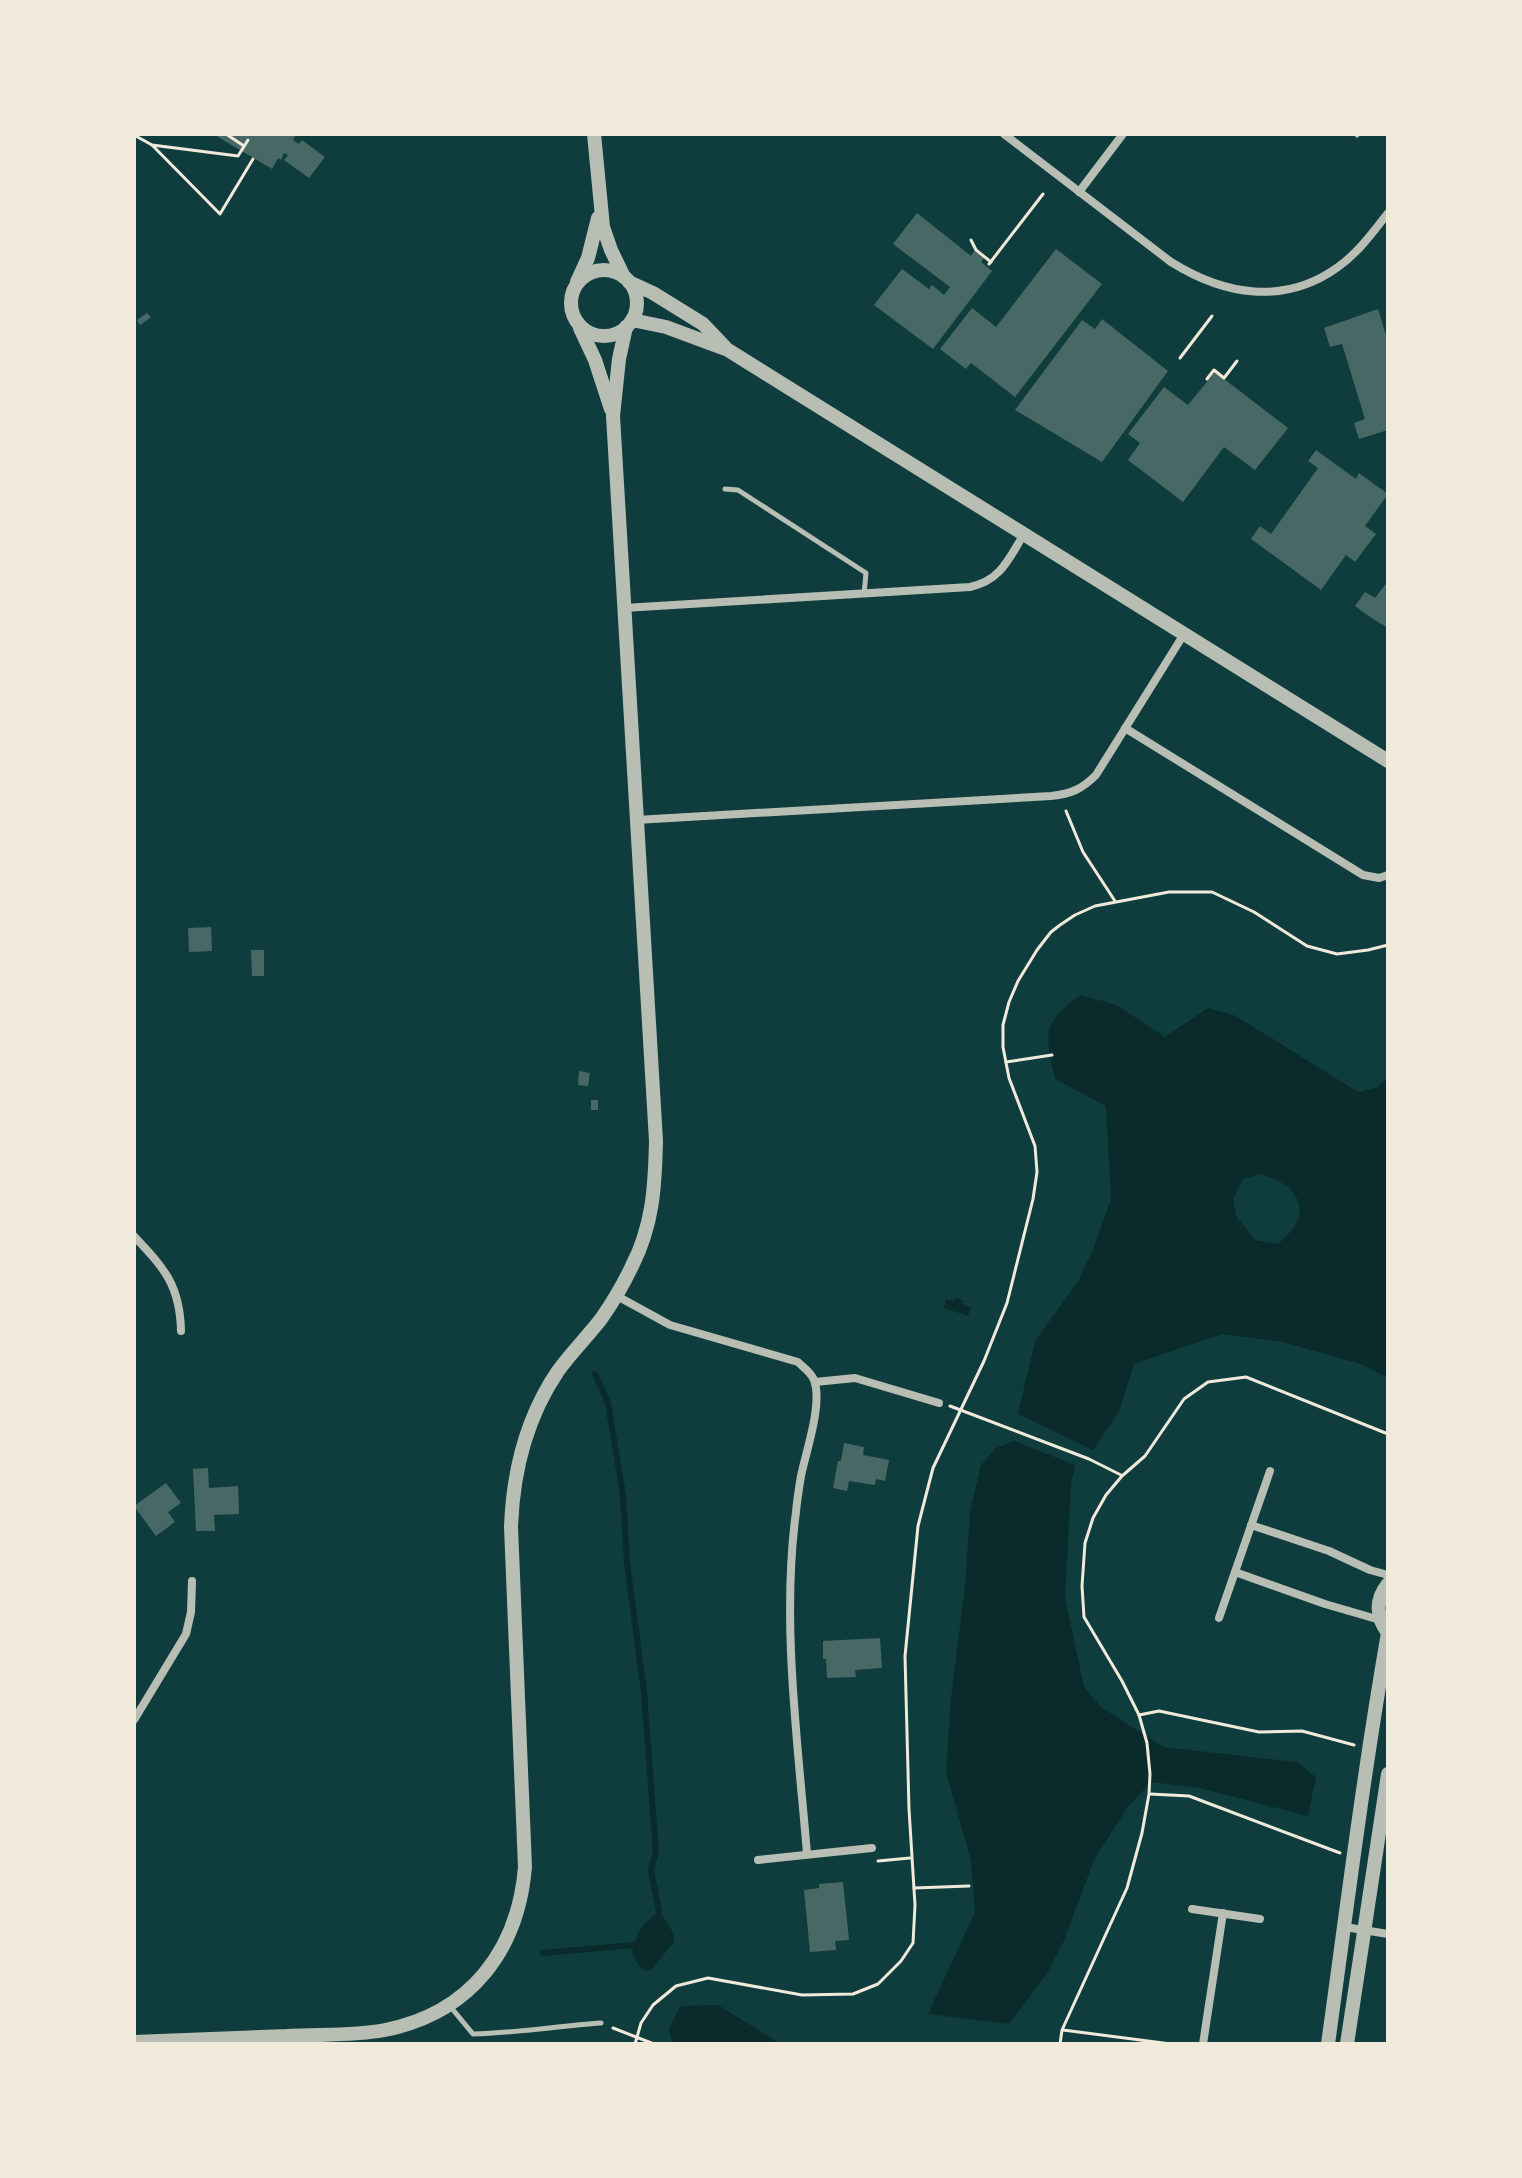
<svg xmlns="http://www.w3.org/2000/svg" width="1522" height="2178" viewBox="0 0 1522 2178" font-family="'IBM Plex Sans',sans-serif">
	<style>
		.water { fill: #0a2a2b; fill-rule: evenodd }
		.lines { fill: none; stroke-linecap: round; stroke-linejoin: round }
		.stream { stroke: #0a2a2b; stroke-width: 6 }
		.building { fill: #486865 }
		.path { stroke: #f1e9da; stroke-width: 3 }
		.service { stroke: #b8beb3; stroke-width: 5 }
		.minor { stroke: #b8beb3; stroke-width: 8 }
		.tertiary { stroke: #b8beb3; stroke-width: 14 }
	</style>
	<rect width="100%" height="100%" fill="#0f3d3e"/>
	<g class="water">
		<path d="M1081,995L1117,1005L1165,1037L1208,1008L1236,1016L1358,1092L1378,1087L1388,1077V1378L1361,1364L1282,1342L1222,1334L1134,1364L1119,1412L1093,1450L1018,1414L1035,1341L1079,1280L1094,1247L1111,1199L1106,1106L1055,1079C1045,1034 1041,1023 1081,995ZM1261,1174C1270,1178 1284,1182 1290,1189C1310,1211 1296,1228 1278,1244L1255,1240L1236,1216L1233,1199L1243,1179Z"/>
		<path d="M956,1298L964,1301L963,1304L971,1307L968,1316L944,1308L946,1299L954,1301Z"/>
		<path d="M1014,1441L1075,1465L1071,1483L1065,1598L1084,1687L1101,1707L1163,1747L1297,1762L1316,1777L1308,1816L1200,1788L1151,1782L1127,1808L1094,1860L1063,1943L1046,1975L1009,2024L928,2014L975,1912L971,1861L946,1772L951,1698L965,1586L970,1512L981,1465L996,1448Z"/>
		<path d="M659,1912C667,1922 674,1929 674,1942L652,1969L646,1971L640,1967L632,1954C634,1936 643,1921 659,1912Z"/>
		<path d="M718,2005L781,2044H673L669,2029L680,2006Z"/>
	</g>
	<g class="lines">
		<g class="stream">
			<path d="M595,1374L608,1403L623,1495L627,1563L644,1692L656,1852L651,1870L659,1912"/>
			<path d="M543,1953L633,1945"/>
		</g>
	</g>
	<g class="building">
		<path d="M213,134H296L293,140L299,144L302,140L325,157L309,178L284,160L288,155L284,153L281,160L278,158L272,169Z"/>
		<path d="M917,213L971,256L974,251L984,258L981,262L992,271L933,349L874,305L902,269L929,289L932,285L944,295L950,287L893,244Z"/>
		<path d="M1056,249L1102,284L1015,397L971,363L966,369L940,349L972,308L996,327Z"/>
		<path d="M1378,309L1388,342V430L1359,439L1354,423L1365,419L1342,344L1330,347L1324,328Z"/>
		<path d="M147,313L151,317L140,325L137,320Z"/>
		<path d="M1102,319L1168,371L1102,462L1015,410L1082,320L1095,329Z"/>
		<path d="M1215,372L1288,428L1255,470L1224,447L1183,502L1128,460L1140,443L1128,434L1164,387L1188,405Z"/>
		<path d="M1316,450L1356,479L1359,473L1388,494L1365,526L1376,534L1355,562L1346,555L1321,590L1251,539L1260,526L1271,534L1318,468L1308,461Z"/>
		<path d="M1388,581V628L1370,617L1355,606L1365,592L1375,598Z"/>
		<path d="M211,927L212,951L189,952L188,928Z"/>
		<path d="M251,950H264V976H252Z"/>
		<path d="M579,1071L590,1073L588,1086L578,1085Z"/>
		<rect x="591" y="1100" width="7" height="10"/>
		<path d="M844,1443L864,1447L863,1455L889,1460L885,1481L876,1479L875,1485L849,1481L847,1491L833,1488L838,1461H841Z"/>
		<path d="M208,1468L209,1488L238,1486L239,1514L214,1515L215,1531H196L193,1469Z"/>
		<path d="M166,1483L181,1503L168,1512L175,1522L156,1536L134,1506Z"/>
		<path d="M880,1638L882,1668L855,1670L856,1677L827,1678L826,1659H823V1641Z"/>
		<path d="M843,1882L849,1940L835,1941L836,1950L810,1952L804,1890L819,1888V1884Z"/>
	</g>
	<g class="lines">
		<g class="path">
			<path d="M226,134L244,146"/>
			<path d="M134,135L152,145L238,156L248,140"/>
			<path d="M152,145L220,214L253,159"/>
			<path d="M971,240L976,250L991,262"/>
			<path d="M989,264L1043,194"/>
			<path d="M1180,358L1212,316"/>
			<path d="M1207,379L1214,370L1224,378L1237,361"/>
			<path d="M1066,811L1083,852L1115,901"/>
			<path d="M1006,1062L1052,1055"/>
			<path d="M950,1406L1089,1459L1121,1475"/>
			<path d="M1139,1715L1159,1711L1259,1732L1302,1731L1354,1745"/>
			<path d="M1150,1794L1189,1796L1340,1853"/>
			<path d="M878,1861L910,1858"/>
			<path d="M914,1888L969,1886"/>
			<path d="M613,2028L654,2044"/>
			<path d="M1063,2030L1171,2044"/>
			<path d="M635,2044L641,2023L653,2005L676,1986L708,1978L802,1995L853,1994L878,1984L901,1961L913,1943L915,1905L909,1809L905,1656L918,1526L933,1468L984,1361L1007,1303L1033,1199L1037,1172L1035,1146L1009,1078L1003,1047V1025L1009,1002L1018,981L1037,950L1051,932L1060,925L1075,915L1095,906L1169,892H1212L1254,912L1307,946L1337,954L1368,950L1388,945"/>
			<path d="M1060,2044L1062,2030L1127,1888L1142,1833L1149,1794L1150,1774L1147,1743L1139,1715L1122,1681L1084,1617L1082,1586L1085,1543L1093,1518L1106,1495L1122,1476L1145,1456L1184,1399L1208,1382L1246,1377L1388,1434"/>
		</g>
		<g class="service">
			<path d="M1357,135L1358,134"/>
			<path d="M725,489L738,490L866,573L864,594"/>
			<path d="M449,2005L473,2034C516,2033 558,2026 601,2023"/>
		</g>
		<g class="minor">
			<path d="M1004,134L1171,262C1224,295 1284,306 1338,267C1358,253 1373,232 1388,213"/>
			<path d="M1079,192L1123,134"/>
			<path d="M624,608L970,587C1001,580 1008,560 1024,534"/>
			<path d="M1125,728L1363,875L1379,878L1388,875"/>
			<path d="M636,820L1051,796C1071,794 1082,789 1096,775L1184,634"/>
			<path d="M134,1236C164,1268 180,1285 181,1331"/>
			<path d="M617,1296L670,1325L798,1362C804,1368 811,1372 814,1380C823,1404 806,1451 801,1476C799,1488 797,1500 796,1512C781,1622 798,1743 807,1854"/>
			<path d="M815,1382L855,1378L939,1403"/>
			<path d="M1251,1525L1329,1551L1370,1570L1388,1575"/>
			<path d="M1235,1572L1325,1604L1380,1620"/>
			<path d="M1219,1618L1270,1471"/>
			<path d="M134,1720L186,1634L191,1612L192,1581"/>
			<path d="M758,1860L872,1848"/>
			<path d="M1192,1909L1260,1919"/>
			<path d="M1345,1927L1388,1934"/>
			<path d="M1203,2044L1223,1913"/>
		</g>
		<g class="tertiary">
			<path d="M594,134L603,227L611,250L624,277"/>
			<circle cx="604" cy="303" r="33"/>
			<path d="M577,282L588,258L598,218"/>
			<path d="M629,282L653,293L703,324L725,347"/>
			<path d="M632,320L666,327L728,350L1388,761"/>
			<path d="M580,328L595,360L611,409"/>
			<path d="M134,2042C185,2040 236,2038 287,2036C319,2034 354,2036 385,2030C470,2013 518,1951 525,1867L511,1527C513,1471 526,1418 558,1371C571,1353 587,1337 601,1319C613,1302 623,1285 632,1266C653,1225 655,1186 656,1141L613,416L619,359L626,327"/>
			<path d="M1328,2044C1347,1907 1364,1770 1388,1633C1376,1617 1375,1600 1388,1584"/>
			<path d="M1347,2044L1388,1774"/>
		</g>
	</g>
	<rect width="1522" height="2178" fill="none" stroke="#f1e9da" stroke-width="272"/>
</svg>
